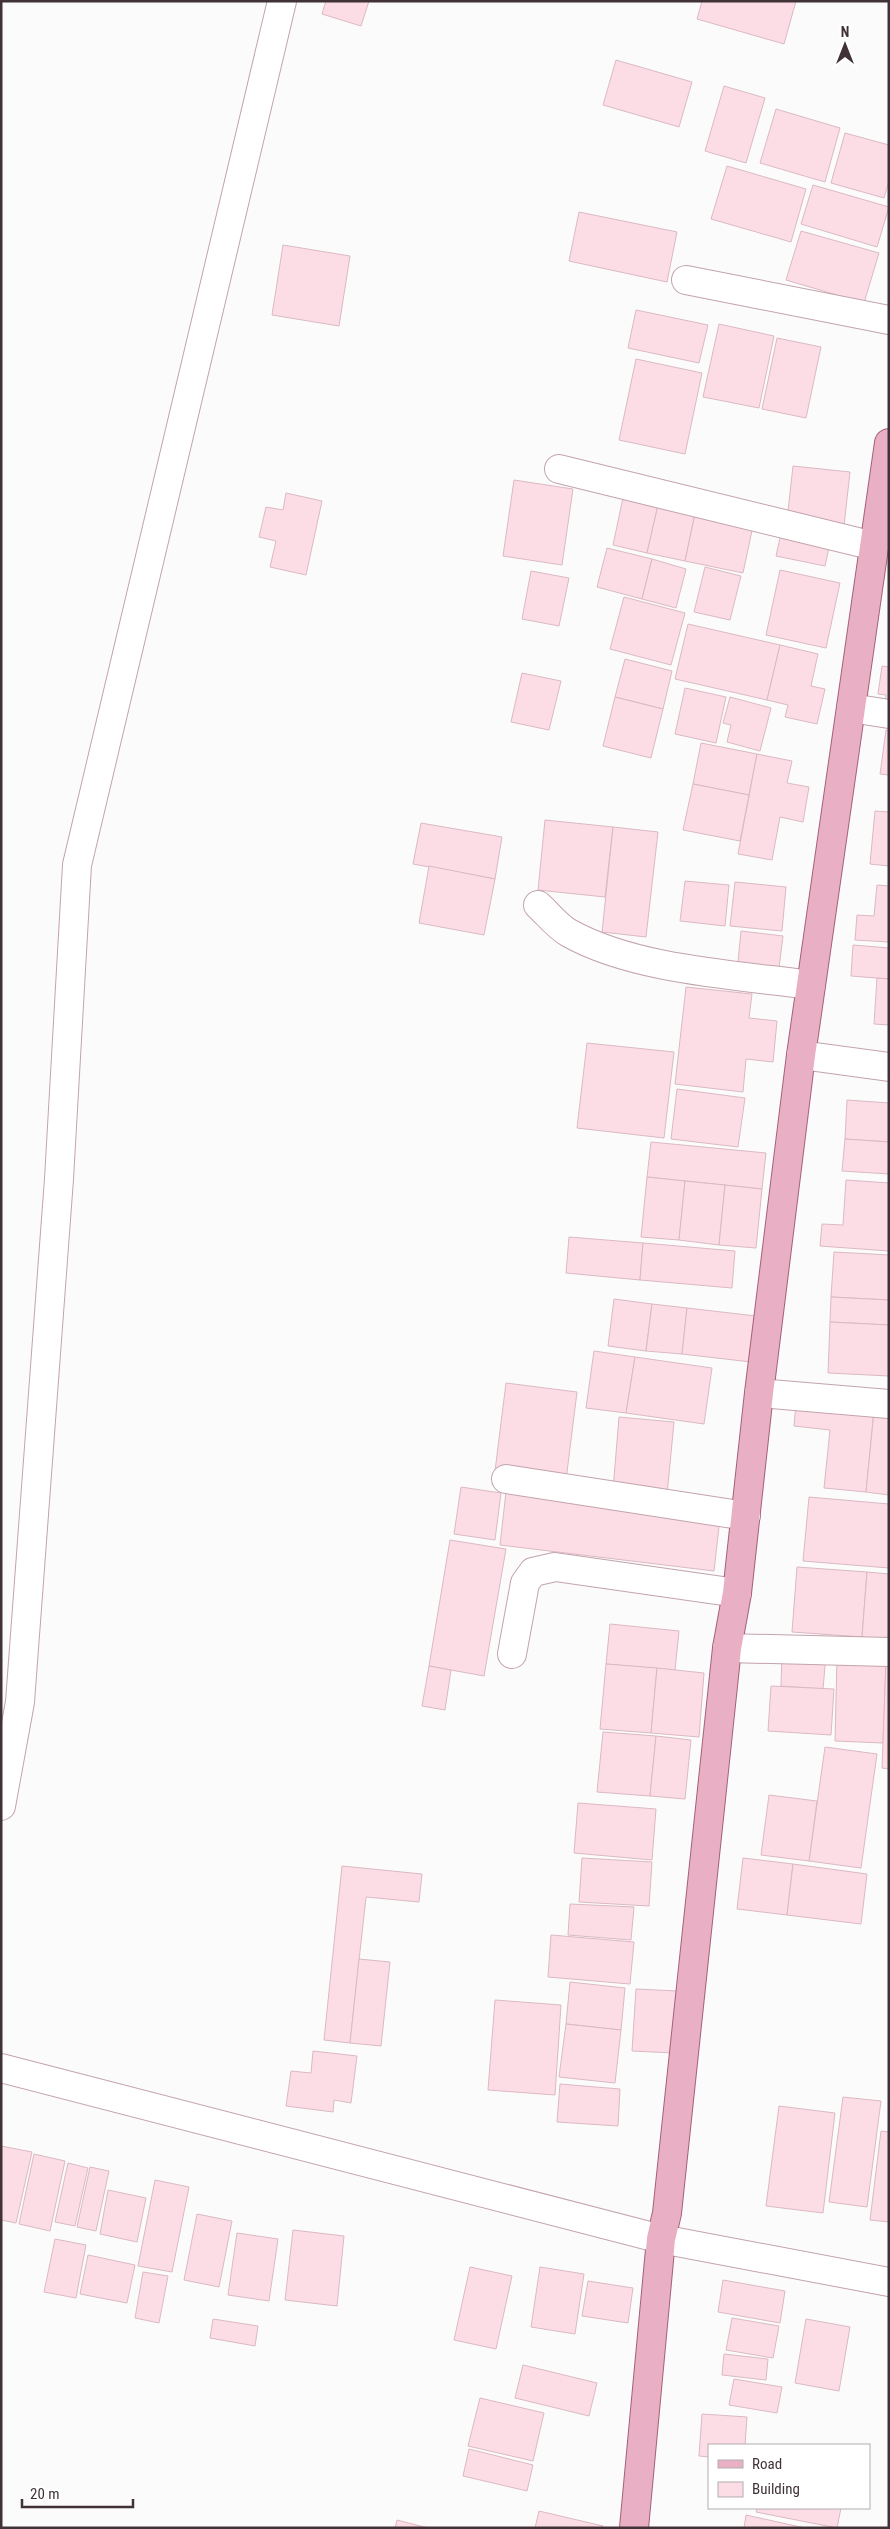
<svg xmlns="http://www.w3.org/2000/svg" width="890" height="2529" viewBox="0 0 890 2529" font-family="'Roboto Condensed',sans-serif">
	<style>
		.building { fill: #fcdde6; stroke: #dbb9c3 }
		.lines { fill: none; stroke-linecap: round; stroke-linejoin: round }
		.minor-casing { stroke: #c3a3ac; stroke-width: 30 }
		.major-casing { stroke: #a46179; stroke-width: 30 }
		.minor { stroke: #fff; stroke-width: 28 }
		.major { stroke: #e9afc4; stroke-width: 28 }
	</style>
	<rect width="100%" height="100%" fill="#fbfbfb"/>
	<g class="building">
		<path d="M326,1H369L361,26L322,14Z"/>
		<path d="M702,1H796L784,44L697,19Z"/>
		<path d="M616,60L692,82L679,127L603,105Z"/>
		<path d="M724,86L765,98L746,163L705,151Z"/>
		<path d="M776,109L840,128L825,182L760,163Z"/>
		<path d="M845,133L889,145V181L884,198L831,183Z"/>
		<path d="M727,166L806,189L791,242L711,219Z"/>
		<path d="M813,185L889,207L877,247L801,224Z"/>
		<path d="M579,212L677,232L667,282L569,261Z"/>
		<path d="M801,231L879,253L864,303L786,280Z"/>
		<path d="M283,245L350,256L339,326L272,315Z"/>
		<path d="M636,310L708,325L699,363L628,348Z"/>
		<path d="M719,324L774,336L759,408L703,397Z"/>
		<path d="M777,338L821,347L806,418L762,409Z"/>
		<path d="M636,359L702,373L685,454L619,440Z"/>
		<path d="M793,466L850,472L844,526L787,520Z"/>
		<path d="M514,480L573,489L562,565L503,556Z"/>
		<path d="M286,493L322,501L306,575L270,567L276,541L259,537L266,507L283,510Z"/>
		<path d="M624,493L659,501L647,553L613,545Z"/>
		<path d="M659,501L696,509L685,561L647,553Z"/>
		<path d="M696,509L754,521L743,573L685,561Z"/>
		<path d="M782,529L831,538L825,566L776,556Z"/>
		<path d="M607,548L652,559L642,599L597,587Z"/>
		<path d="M652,559L686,569L676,608L642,599Z"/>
		<path d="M705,567L741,576L730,620L694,612Z"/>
		<path d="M780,570L840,583L826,648L766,635Z"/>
		<path d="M531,571L569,578L559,626L522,619Z"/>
		<path d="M624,597L685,613L671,665L610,649Z"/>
		<path d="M688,624L780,645L767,700L675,679Z"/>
		<path d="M780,645L818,654L811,686L825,689L817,724L785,717L788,705L767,700Z"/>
		<path d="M625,659L672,671L663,709L615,697Z"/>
		<path d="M882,666L889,667V711L884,710L886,695L878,694Z"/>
		<path d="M522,673L561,681L549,730L511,722Z"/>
		<path d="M685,688L726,697L716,743L675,734Z"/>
		<path d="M615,697L663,709L651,758L603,746Z"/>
		<path d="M730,697L771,708L760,751L727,742L731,725L723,723Z"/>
		<path d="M886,730L889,731V775L880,774Z"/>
		<path d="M701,743L757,754L749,795L693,784Z"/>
		<path d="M757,754L792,761L787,783L809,787L803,822L780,817L772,860L738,854Z"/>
		<path d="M693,784L749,795L740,841L683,830Z"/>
		<path d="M875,811L889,812V866L870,864Z"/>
		<path d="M545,820L613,827L605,897L538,890Z"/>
		<path d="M421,823L502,837L495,879L413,864Z"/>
		<path d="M613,827L658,832L646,937L602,932Z"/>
		<path d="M429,866L495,879L484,935L419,923Z"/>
		<path d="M685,881L729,885L725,926L680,921Z"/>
		<path d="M735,882L786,887L782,931L730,926Z"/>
		<path d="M877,885L889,886V942L855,940L857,915L874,916Z"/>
		<path d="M741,931L783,936L778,976L737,972Z"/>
		<path d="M853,945L889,948V979L851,976Z"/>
		<path d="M877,978L889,979V1025L874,1024Z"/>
		<path d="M686,987L752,994L749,1018L777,1021L773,1062L746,1059L743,1092L675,1084Z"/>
		<path d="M587,1043L674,1052L664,1138L577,1128Z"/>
		<path d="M677,1089L745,1098L738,1147L671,1139Z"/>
		<path d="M847,1100L889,1103V1142L845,1139Z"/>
		<path d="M845,1139L889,1142V1174L842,1171Z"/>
		<path d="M651,1142L766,1153L762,1189L647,1177Z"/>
		<path d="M647,1177L685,1181L679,1240L641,1237Z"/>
		<path d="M846,1180L889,1183V1251L820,1246L822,1224L843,1225Z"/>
		<path d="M685,1181L725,1185L719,1245L679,1240Z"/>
		<path d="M725,1185L762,1189L756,1248L719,1245Z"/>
		<path d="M569,1237L643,1243L640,1280L566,1273Z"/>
		<path d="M643,1243L735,1251L732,1288L640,1280Z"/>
		<path d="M834,1252L889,1255V1300L831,1297Z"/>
		<path d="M831,1297L889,1300V1325L830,1322Z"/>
		<path d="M614,1299L652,1304L646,1351L608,1346Z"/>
		<path d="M652,1304L687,1308L682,1354L646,1351Z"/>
		<path d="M687,1308L756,1316L751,1362L682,1354Z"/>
		<path d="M830,1322L889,1325V1376L828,1373Z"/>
		<path d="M594,1351L635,1357L626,1413L586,1408Z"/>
		<path d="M635,1357L712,1368L704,1424L626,1413Z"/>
		<path d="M506,1383L577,1392L566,1480L495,1471Z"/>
		<path d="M796,1403L874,1411L866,1492L824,1488L830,1430L794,1426Z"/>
		<path d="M874,1411L889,1413V1495L866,1492Z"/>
		<path d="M619,1417L674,1422L667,1495L613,1490Z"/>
		<path d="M461,1487L501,1493L495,1540L454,1534Z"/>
		<path d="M506,1492L720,1518L714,1571L500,1545Z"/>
		<path d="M809,1497L889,1504V1568L803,1561Z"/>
		<path d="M450,1540L506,1549L484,1676L429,1666Z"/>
		<path d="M797,1567L867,1572L862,1637L792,1632Z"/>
		<path d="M867,1572L889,1574V1640L862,1637Z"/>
		<path d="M610,1624L679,1631L675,1670L606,1664Z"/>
		<path d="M782,1653L826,1655L823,1689L781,1686Z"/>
		<path d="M837,1659L886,1661L883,1743L835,1741Z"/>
		<path d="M886,1661H889V1769L882,1768Z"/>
		<path d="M606,1664L657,1668L651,1733L600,1729Z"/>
		<path d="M429,1666L451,1670L445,1710L422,1706Z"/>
		<path d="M657,1668L704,1673L699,1737L651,1733Z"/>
		<path d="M771,1686L834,1689L831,1735L768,1731Z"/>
		<path d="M603,1732L656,1736L650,1796L597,1792Z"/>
		<path d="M656,1736L691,1740L685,1799L650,1796Z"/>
		<path d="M825,1747L877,1754L861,1868L809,1861Z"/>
		<path d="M769,1795L817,1801L809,1861L761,1855Z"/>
		<path d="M578,1803L656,1809L652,1860L574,1853Z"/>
		<path d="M582,1858L652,1862L649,1906L579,1902Z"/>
		<path d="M743,1858L793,1864L787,1915L737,1909Z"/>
		<path d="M793,1864L867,1874L861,1924L787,1915Z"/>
		<path d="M342,1866L422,1874L419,1902L366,1897L350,2043L324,2040Z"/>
		<path d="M570,1904L634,1907L631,1940L568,1935Z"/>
		<path d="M551,1935L634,1942L630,1984L548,1977Z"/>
		<path d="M359,1959L390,1962L381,2046L350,2043Z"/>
		<path d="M570,1982L625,1988L621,2030L566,2024Z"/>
		<path d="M636,1989L677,1991L674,2053L632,2051Z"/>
		<path d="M495,2000L561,2005L555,2095L488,2090Z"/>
		<path d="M566,2024L621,2030L615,2083L559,2077Z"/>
		<path d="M313,2051L357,2056L351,2103L334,2100L333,2112L286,2106L291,2071L311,2073Z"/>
		<path d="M560,2084L620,2089L618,2126L557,2122Z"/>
		<path d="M843,2097L881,2101L867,2207L829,2202Z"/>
		<path d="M779,2106L835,2113L823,2213L766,2206Z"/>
		<path d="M881,2131L889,2132V2222L870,2220Z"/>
		<path d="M1,2146L32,2152L16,2223L1,2220Z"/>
		<path d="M34,2154L65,2161L50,2231L19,2224Z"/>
		<path d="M68,2163L88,2168L75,2226L55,2222Z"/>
		<path d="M90,2167L109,2171L96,2231L77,2227Z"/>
		<path d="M155,2180L189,2187L172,2272L138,2266Z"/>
		<path d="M108,2190L146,2198L137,2242L100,2234Z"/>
		<path d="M197,2214L232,2221L219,2287L184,2280Z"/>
		<path d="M293,2230L344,2236L337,2306L285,2300Z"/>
		<path d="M237,2233L278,2239L269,2301L228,2295Z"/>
		<path d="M55,2239L86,2245L76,2298L44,2292Z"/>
		<path d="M88,2255L135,2265L127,2303L80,2294Z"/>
		<path d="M470,2267L512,2276L496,2349L454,2340Z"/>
		<path d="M540,2267L584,2274L575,2334L531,2327Z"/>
		<path d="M143,2272L168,2276L159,2323L135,2318Z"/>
		<path d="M723,2280L785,2291L780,2323L718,2312Z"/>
		<path d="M588,2281L633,2288L628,2323L582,2316Z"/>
		<path d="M732,2318L779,2326L773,2358L726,2350Z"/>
		<path d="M213,2319L258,2326L255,2346L210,2338Z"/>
		<path d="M806,2319L850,2327L839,2391L795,2383Z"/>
		<path d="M724,2354L768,2359L766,2380L722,2375Z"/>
		<path d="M523,2365L597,2383L589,2416L515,2398Z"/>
		<path d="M734,2379L782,2387L777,2413L729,2405Z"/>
		<path d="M480,2398L544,2413L533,2461L468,2446Z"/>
		<path d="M702,2414L747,2417L745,2445H709V2457L699,2456Z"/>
		<path d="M469,2449L533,2465L527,2491L463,2476Z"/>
		<path d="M757,2508H841L837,2528L756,2512Z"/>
		<path d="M539,2511L603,2526L602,2528H535Z"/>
		<path d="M746,2515L805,2528H744Z"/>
		<path d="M397,2520L428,2528H395Z"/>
	</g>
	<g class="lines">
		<defs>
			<g id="minor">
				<path d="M686,280L889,320"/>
				<path d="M559,469L874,546"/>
				<path d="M851,708L889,714"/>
				<path d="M538,905C548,914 558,927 569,933C635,970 737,975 811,985"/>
				<path d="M801,1055L889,1067"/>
				<path d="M759,1393L889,1404"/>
				<path d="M506,1479L746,1516"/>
				<path d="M727,1648L889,1652"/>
				<path d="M512,1654L525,1583L533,1572L555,1567L737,1593"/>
				<path d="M1,1806L20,1702L59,1179L77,865L282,1"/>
				<path d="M1,2068L661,2239L889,2282"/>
			</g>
			<path id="major" d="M634,2528L661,2239L667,2213L727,1648L737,1593L759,1393L801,1055L889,443"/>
		</defs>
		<use href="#minor" class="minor-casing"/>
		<use href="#major" class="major-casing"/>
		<use href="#minor" class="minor"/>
		<use href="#major" class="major"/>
	</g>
	<rect width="890" height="2529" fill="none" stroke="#403237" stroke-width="5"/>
	<rect x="708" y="2444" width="162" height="65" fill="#ffffff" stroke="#b3adaf"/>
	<rect x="718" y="2460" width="25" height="8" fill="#e9afc4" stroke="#b3adaf"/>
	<text x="752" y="2469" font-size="15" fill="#403237">Road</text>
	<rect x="718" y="2482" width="25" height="15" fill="#fcdde6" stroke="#b3adaf"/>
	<text x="752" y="2494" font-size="15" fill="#403237">Building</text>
	<g transform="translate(845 45)" stroke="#ffffff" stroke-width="4" paint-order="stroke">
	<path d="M0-4L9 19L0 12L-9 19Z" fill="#403237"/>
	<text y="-8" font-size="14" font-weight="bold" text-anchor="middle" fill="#403237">N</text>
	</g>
	<path d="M22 2499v8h111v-8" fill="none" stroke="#403237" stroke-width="2.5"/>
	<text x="30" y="2499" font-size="15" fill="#403237" stroke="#ffffff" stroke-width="4" paint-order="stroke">20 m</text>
</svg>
